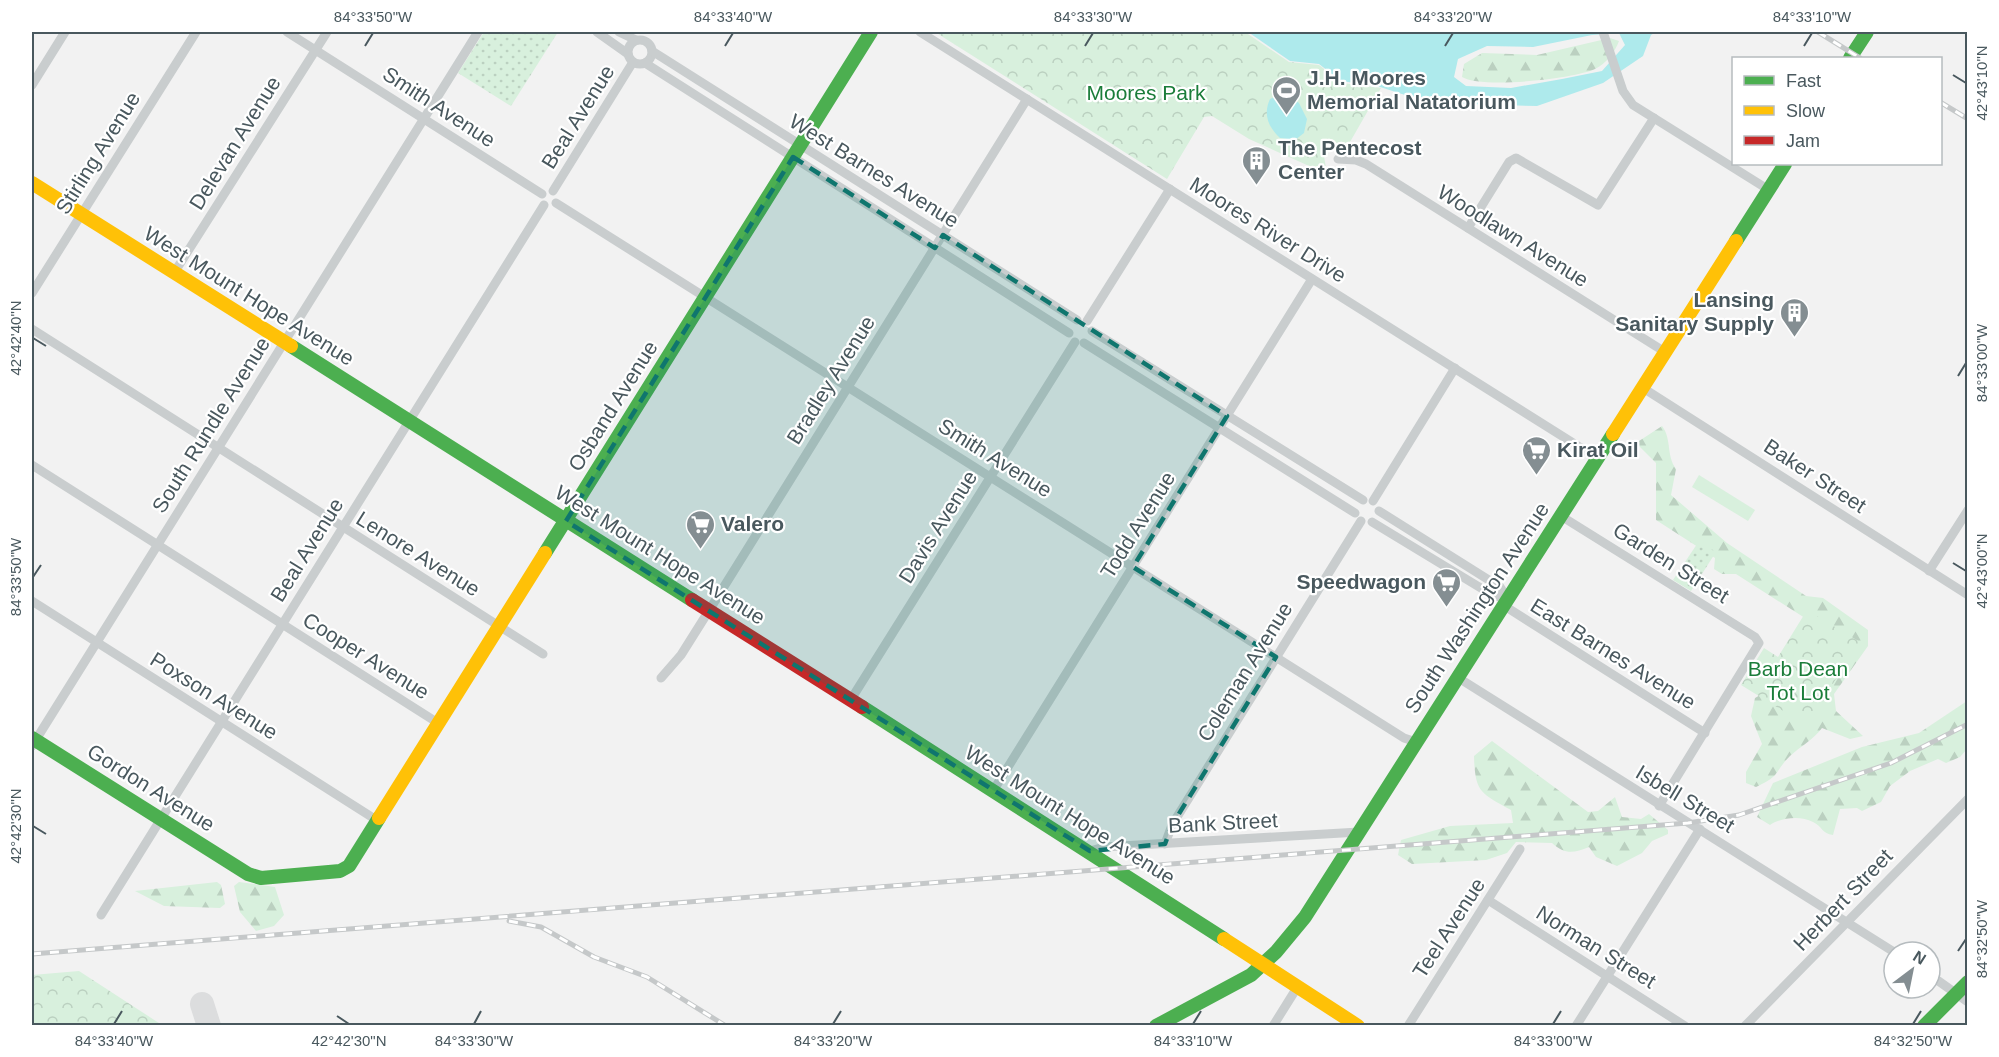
<svg xmlns="http://www.w3.org/2000/svg" width="1999" height="1057" viewBox="0 0 1999 1057" font-family="Arial,sans-serif">
	<style>
		.grass { fill: #d8f0dd }
		.forest { fill: url(#forest-firs) }
		.park { fill: url(#park-crowns) }
		.garden { fill: url(#garden-dots) }
		.water { fill: #aeeaec; fill-rule: evenodd }
		.lines { fill: none; stroke-linecap: round; stroke-linejoin: round }
		.taxiway { stroke: #dcddde; stroke-width: 24 }
		.street { stroke: #c9cdce; stroke-width: 9 }
		.fast { stroke: #4caf50; stroke-width: 14 }
		.slow { stroke: #ffc107; stroke-width: 14 }
		.jam { stroke: #c62828; stroke-width: 14 }
		.rail-casing { stroke: #c5c8c9; stroke-width: 5 }
		.rail { stroke: #fff; stroke-width: 3; stroke-dasharray: 9; stroke-linecap: butt }
		.marked { fill: #0f766e; fill-opacity: 0.2; stroke: #0f766e; stroke-width: 4.5; stroke-dasharray: 12 8; stroke-linejoin: round }
		.ticks { fill: none; stroke: #49585e; stroke-width: 2 }
		.labels { text-anchor: middle; stroke-width: 4.5; stroke-linejoin: round; paint-order: stroke }
		.poi-label { font-size: 21px; font-weight: bold; fill: #49585e; stroke: #fff; text-anchor: start }
		.park-label { font-size: 21px; fill: #1b7d3a; stroke: #fff }
		.street-label { font-size: 21px; fill: #49585e; stroke: #fff }
		.neatline { fill: none; stroke: #49585e; stroke-width: 2 }
		.ticks-label { font-size: 15px; text-anchor: middle; fill: #49585e }
	</style>
	<defs>
		<pattern id="forest-firs" width="22" height="20" patternUnits="userSpaceOnUse" patternTransform="scale(1.5)"><rect width="22" height="20" fill="#d8f0dd"/><path d="M5 1l3.5 6h-7zM16 11l3.5 6h-7z" fill="#bbd0c0"/></pattern>
		<pattern id="park-crowns" width="20" height="18" patternUnits="userSpaceOnUse" patternTransform="scale(1.5)"><rect width="20" height="18" fill="#d8f0dd"/><path d="M2 6a3 3 0 1 1 6 0M12 15a3 3 0 1 1 6 0" fill="none" stroke="#bbd0c0"/></pattern>
		<pattern id="garden-dots" width="8" height="8" patternUnits="userSpaceOnUse" patternTransform="scale(1.5)"><rect width="8" height="8" fill="#d8f0dd"/><path d="M2 2h.1M6 6h.1" fill="none" stroke="#bbd0c0" stroke-width="1.8" stroke-linecap="round"/></pattern>
	</defs>
	<rect width="100%" height="100%" fill="#f2f2f2"/>
	<path class="grass" d="M1699,475L1755,510L1748,521L1692,487Z"/>
	<g class="forest">
		<path d="M1610,38L1619,41C1615,52 1606,64 1595,69C1574,79 1481,89 1462,77L1464,64L1482,53L1537,55Z"/>
		<path d="M1662,426C1672,439 1666,455 1676,469L1671,495L1727,543L1806,596L1823,598L1868,630V646L1834,694L1836,711L1863,736L1850,739L1822,728C1813,740 1801,746 1790,756C1773,773 1782,775 1756,787L1746,783V772L1762,744L1751,716L1755,698L1847,645L1736,574H1722L1714,569L1715,558L1656,520V463L1636,443Z"/>
		<path d="M1967,701V749L1960,757L1946,763L1938,759L1910,771L1890,786L1881,802L1862,811L1857,808L1840,809L1833,835C1822,834 1822,826 1813,822C1800,815 1780,818 1770,825L1757,817L1773,783L1862,747L1919,733Z"/>
		<path d="M1492,741L1588,812L1598,811L1615,797L1622,817L1641,819L1649,814L1668,830V834L1652,841L1642,853L1617,866L1596,857L1589,847C1574,853 1565,855 1552,843L1516,842L1507,853L1486,860L1412,864L1398,855L1401,840L1450,826L1513,823L1511,810C1480,793 1475,792 1474,756Z"/>
		<path d="M217,882L221,885L225,904L220,908L164,906L135,891Z"/>
		<path d="M239,882L275,887L284,915L274,926L256,931L240,912L234,886Z"/>
	</g>
	<g class="park">
		<path d="M935,32H1245L1289,62L1319,65L1342,83L1381,88L1350,142L1335,145L1324,156L1327,174L1249,139L1212,116L1204,117L1167,179Z"/>
		<path d="M1807,610L1860,642L1806,725L1741,685L1764,648L1778,657Z"/>
		<path d="M79,971L162,1025H32V975Z"/>
	</g>
	<g class="garden">
		<path d="M484,32H558L511,106L458,73Z"/>
		<path d="M1699,541L1716,552L1691,591L1673,580Z"/>
	</g>
	<g class="water">
		<path d="M1248,32H1656L1651,35L1643,56L1603,83L1537,106L1430,103L1377,86L1341,81L1319,64L1290,61ZM1619,33L1625,45L1602,71L1562,79L1511,88L1466,86L1454,77L1458,59L1487,46L1533,47L1592,35Z"/>
		<path d="M1284,93L1299,103L1307,119L1304,133L1295,140L1280,138C1268,127 1263,114 1270,99Z"/>
	</g>
	<g class="lines">
		<path class="taxiway" d="M202,1004L209,1026"/>
		<g class="street">
			<path d="M287,32L542,194"/>
			<path d="M597,32L628,54"/>
			<path d="M619,32L636,40"/>
			<path d="M920,32L1597,458"/>
			<path d="M1603,32L1623,91L1633,105L1769,190"/>
			<circle cx="640" cy="52" r="12"/>
			<path d="M652,51L1077,320"/>
			<path d="M645,63L1069,333"/>
			<path d="M32,85L65,32"/>
			<path d="M1338,159L1356,160L1366,164L1665,352"/>
			<path d="M553,191L633,62"/>
			<path d="M556,203L1404,738L1416,742"/>
			<path d="M1468,228L1509,162L1516,158L1598,205L1654,118"/>
			<path d="M174,273L327,32"/>
			<path d="M32,293L196,32"/>
			<path d="M1087,321L1170,189"/>
			<path d="M32,329L543,654"/>
			<path d="M1092,331L1363,500"/>
			<path d="M1084,343L1355,513"/>
			<path d="M1643,388L1968,595"/>
			<path d="M32,465L438,723"/>
			<path d="M1373,501L1455,368"/>
			<path d="M1379,511L1500,587L1507,598"/>
			<path d="M1561,516L1755,637L1759,643L1659,806"/>
			<path d="M1372,522L1494,596L1507,598"/>
			<path d="M1929,571L1968,510"/>
			<path d="M32,601L378,821"/>
			<path d="M1503,605L1705,733"/>
			<path d="M1457,677L1894,952"/>
			<path d="M661,678L681,655L715,601L1027,99"/>
			<path d="M850,701L1075,342"/>
			<path d="M32,746L478,32"/>
			<path d="M993,791L1312,279"/>
			<path d="M1165,844L1172,825L1361,521"/>
			<path d="M1090,851L1104,847L1359,832"/>
			<path d="M1488,900L1685,1026"/>
			<path d="M101,915L544,205"/>
			<path d="M1930,975L1968,1002"/>
			<path d="M1273,1026L1298,986"/>
			<path d="M1408,1026L1520,849"/>
			<path d="M1576,1026L1700,829"/>
			<path d="M1745,1026L1968,799"/>
		</g>
		<g class="fast">
			<path d="M1850,58L1867,32"/>
			<path d="M1736,241L1785,164"/>
			<path d="M291,346L692,600"/>
			<path d="M545,553L871,32"/>
			<path d="M862,707L1224,939"/>
			<path d="M32,738L248,874L261,878L340,871L349,866L379,818"/>
			<path d="M1156,1026L1251,975L1276,952L1305,917L1613,434"/>
			<path d="M1924,1026L1968,982"/>
		</g>
		<g class="slow">
			<path d="M32,183L291,346"/>
			<path d="M1613,434L1736,241"/>
			<path d="M379,818L545,553"/>
			<path d="M1224,939L1358,1026"/>
		</g>
		<path class="jam" d="M692,600L862,707"/>
		<defs>
			<g id="rail">
				<path d="M1818,32L1860,58"/>
				<path d="M1940,102L1968,119"/>
				<path d="M509,921L541,927L594,957L647,977L726,1026"/>
				<path d="M32,954L1688,823L1739,815L1891,763L1968,724"/>
			</g>
		</defs>
		<use href="#rail" class="rail-casing"/>
		<use href="#rail" class="rail"/>
	</g>
	<path class="marked" d="M793,157L935,248L943,235L1227,416L1133,567L1276,657L1172,825L1165,844L1090,851L566,521Z"/>
	<path class="ticks" d="M365,46L373,33M725,46L733,33M1085,46L1093,33M1445,46L1453,33M1804,46L1812,33M1953,75L1966,83M33,338L46,346M1958,376L1966,363M1953,563L1966,571M33,577L41,565M33,826L46,834M1958,951L1966,939M337,1016L349,1024M114,1024L122,1011M474,1024L481,1011M833,1024L841,1011M1193,1024L1201,1011M1553,1024L1561,1011M1913,1024L1921,1011"/>
	<defs>
		<symbol id="stadium-pin" viewBox="-11 -11 22 30"><path d="M0 17L-7.5 6A9.5 9.5 0 1 1 7.5 6Z" fill="#848e92" stroke="#fff"/><path d="M0-5a6.5 5 0 1 0 0 10a6.5 5 0 1 0 0-10ZM-3.5-1.8h7v3.6h-7Z" fill="#fff"/></symbol>
		<symbol id="building-pin" viewBox="-11 -11 22 30"><path d="M0 17L-7.5 6A9.5 9.5 0 1 1 7.5 6Z" fill="#848e92" stroke="#fff"/><path d="M-4-6H4V6H1V3H-1V6H-4ZM-2.5-4.3h1.7v1.8h-1.7ZM.8-4.3h1.7v1.8H.8ZM-2.5-1h1.7V.8h-1.7ZM.8-1h1.7V.8H.8Z" fill="#fff"/></symbol>
		<symbol id="supermarket-pin" viewBox="-11 -11 22 30"><path d="M0 17L-7.5 6A9.5 9.5 0 1 1 7.5 6Z" fill="#848e92" stroke="#fff"/><path d="M-6-5.5h2.5l.6 2H6L4.5 2H-2.5L-4.4-4H-6ZM-1.5 3.2a1.3 1.3 0 1 0 .1 0ZM3 3.2a1.3 1.3 0 1 0 .1 0Z" fill="#fff"/></symbol>
	</defs>
	<g fill-rule="evenodd">
		<use href="#stadium-pin" x="1270" y="74" width="33" height="45"/>
		<use href="#building-pin" x="1240" y="144" width="33" height="45"/>
		<use href="#building-pin" x="1778" y="296" width="33" height="45"/>
		<use href="#supermarket-pin" x="1520" y="434" width="33" height="45"/>
		<use href="#supermarket-pin" x="684" y="508" width="33" height="45"/>
		<use href="#supermarket-pin" x="1430" y="566" width="33" height="45"/>
	</g>
	<g class="labels">
		<g class="poi-label">
			<text x="1307" y="85">J.H. Moores<tspan x="1307" dy="24">Memorial Natatorium</tspan></text>
			<text x="1278" y="155">The Pentecost<tspan x="1278" dy="24">Center</tspan></text>
			<text x="1774" y="307" text-anchor="end">Lansing<tspan x="1774" dy="24">Sanitary Supply</tspan></text>
			<text x="1557" y="457">Kirat Oil</text>
			<text x="721" y="531">Valero</text>
			<text x="1426" y="589" text-anchor="end">Speedwagon</text>
		</g>
		<g class="park-label">
			<text x="1146" y="100">Moores Park</text>
			<text x="1798" y="676">Barb Dean<tspan x="1798" dy="24">Tot Lot</tspan></text>
		</g>
		<g class="street-label">
			<text transform="translate(439 107) rotate(33)" y="7">Smith Avenue</text>
			<text transform="translate(578 117) rotate(-58)" y="7">Beal Avenue</text>
			<text transform="translate(235 143) rotate(-58)" y="7">Delevan Avenue</text>
			<text transform="translate(98 153) rotate(-58)" y="7">Stirling Avenue</text>
			<text transform="translate(874 171) rotate(32)" y="7">West Barnes Avenue</text>
			<text transform="translate(1268 230) rotate(32)" y="7">Moores River Drive</text>
			<text transform="translate(1513 236) rotate(32)" y="7">Woodlawn Avenue</text>
			<text transform="translate(249 296) rotate(32)" y="7">West Mount Hope Avenue</text>
			<text transform="translate(831 380) rotate(-58)" y="7">Bradley Avenue</text>
			<text transform="translate(613 406) rotate(-58)" y="7">Osband Avenue</text>
			<text transform="translate(211 425) rotate(-58)" y="7">South Rundle Avenue</text>
			<text transform="translate(995 458) rotate(32)" y="7">Smith Avenue</text>
			<text transform="translate(1815 476) rotate(33)" y="7">Baker Street</text>
			<text transform="translate(1138 525) rotate(-58)" y="7">Todd Avenue</text>
			<text transform="translate(938 527) rotate(-58)" y="7">Davis Avenue</text>
			<text transform="translate(307 550) rotate(-58)" y="7">Beal Avenue</text>
			<text transform="translate(418 554) rotate(32)" y="7">Lenore Avenue</text>
			<text transform="translate(660 555) rotate(32)" y="7">West Mount Hope Avenue</text>
			<text transform="translate(1671 563) rotate(32)" y="7">Garden Street</text>
			<text transform="translate(1477 608) rotate(-57)" y="7">South Washington Avenue</text>
			<text transform="translate(1613 654) rotate(32)" y="7">East Barnes Avenue</text>
			<text transform="translate(366 656) rotate(32)" y="7">Cooper Avenue</text>
			<text transform="translate(1245 672) rotate(-58)" y="7">Coleman Avenue</text>
			<text transform="translate(214 696) rotate(32)" y="7">Poxson Avenue</text>
			<text transform="translate(151 788) rotate(32)" y="7">Gordon Avenue</text>
			<text transform="translate(1685 799) rotate(31)" y="7">Isbell Street</text>
			<text transform="translate(1070 815) rotate(32)" y="7">West Mount Hope Avenue</text>
			<text transform="translate(1223 823) rotate(-3)" y="7">Bank Street</text>
			<text transform="translate(1843 900) rotate(-46)" y="7">Herbert Street</text>
			<text transform="translate(1449 928) rotate(-57)" y="7">Teel Avenue</text>
			<text transform="translate(1596 947) rotate(32)" y="7">Norman Street</text>
		</g>
	</g>
	<rect width="1999" height="1057" fill="none" stroke="#ffffff" stroke-width="66"/>
	<rect x="1732" y="57" width="210" height="108" fill="#ffffff" stroke="#b6bcbf" stroke-width="1.5"/>
	<rect x="1744" y="76" width="30" height="9" fill="#4caf50" stroke="#b6bcbf" stroke-width="1.5"/>
	<text x="1786" y="87" font-size="18" fill="#49585e">Fast</text>
	<rect x="1744" y="106" width="30" height="9" fill="#ffc107" stroke="#b6bcbf" stroke-width="1.5"/>
	<text x="1786" y="117" font-size="18" fill="#49585e">Slow</text>
	<rect x="1744" y="136" width="30" height="9" fill="#c62828" stroke="#b6bcbf" stroke-width="1.5"/>
	<text x="1786" y="147" font-size="18" fill="#49585e">Jam</text>
	<g transform="translate(1912 970) rotate(32)"><circle r="28" fill="#ffffff" stroke="#b6bcbf" stroke-width="1.5"/>
	<path d="M0-4.5L10 22L0 15L-10 22Z" fill="#848e92"/>
	<text y="-9" font-size="16" font-weight="bold" text-anchor="middle" fill="#49585e">N</text>
	</g>
	<rect x="33" y="33" width="1933" height="991" class="neatline"/>
	<g class="ticks-label">
		<text x="373" y="22">84°33'50"W</text>
		<text x="733" y="22">84°33'40"W</text>
		<text x="1093" y="22">84°33'30"W</text>
		<text x="1453" y="22">84°33'20"W</text>
		<text x="1812" y="22">84°33'10"W</text>
		<text transform="translate(1982 83) rotate(-90)" y="5">42°43'10"N</text>
		<text transform="translate(16 338) rotate(-90)" y="5">42°42'40"N</text>
		<text transform="translate(1982 363) rotate(-90)" y="5">84°33'00"W</text>
		<text transform="translate(1982 571) rotate(-90)" y="5">42°43'00"N</text>
		<text transform="translate(16 577) rotate(-90)" y="5">84°33'50"W</text>
		<text transform="translate(16 826) rotate(-90)" y="5">42°42'30"N</text>
		<text transform="translate(1982 939) rotate(-90)" y="5">84°32'50"W</text>
		<text x="114" y="1046">84°33'40"W</text>
		<text x="349" y="1046">42°42'30"N</text>
		<text x="474" y="1046">84°33'30"W</text>
		<text x="833" y="1046">84°33'20"W</text>
		<text x="1193" y="1046">84°33'10"W</text>
		<text x="1553" y="1046">84°33'00"W</text>
		<text x="1913" y="1046">84°32'50"W</text>
	</g>
</svg>
